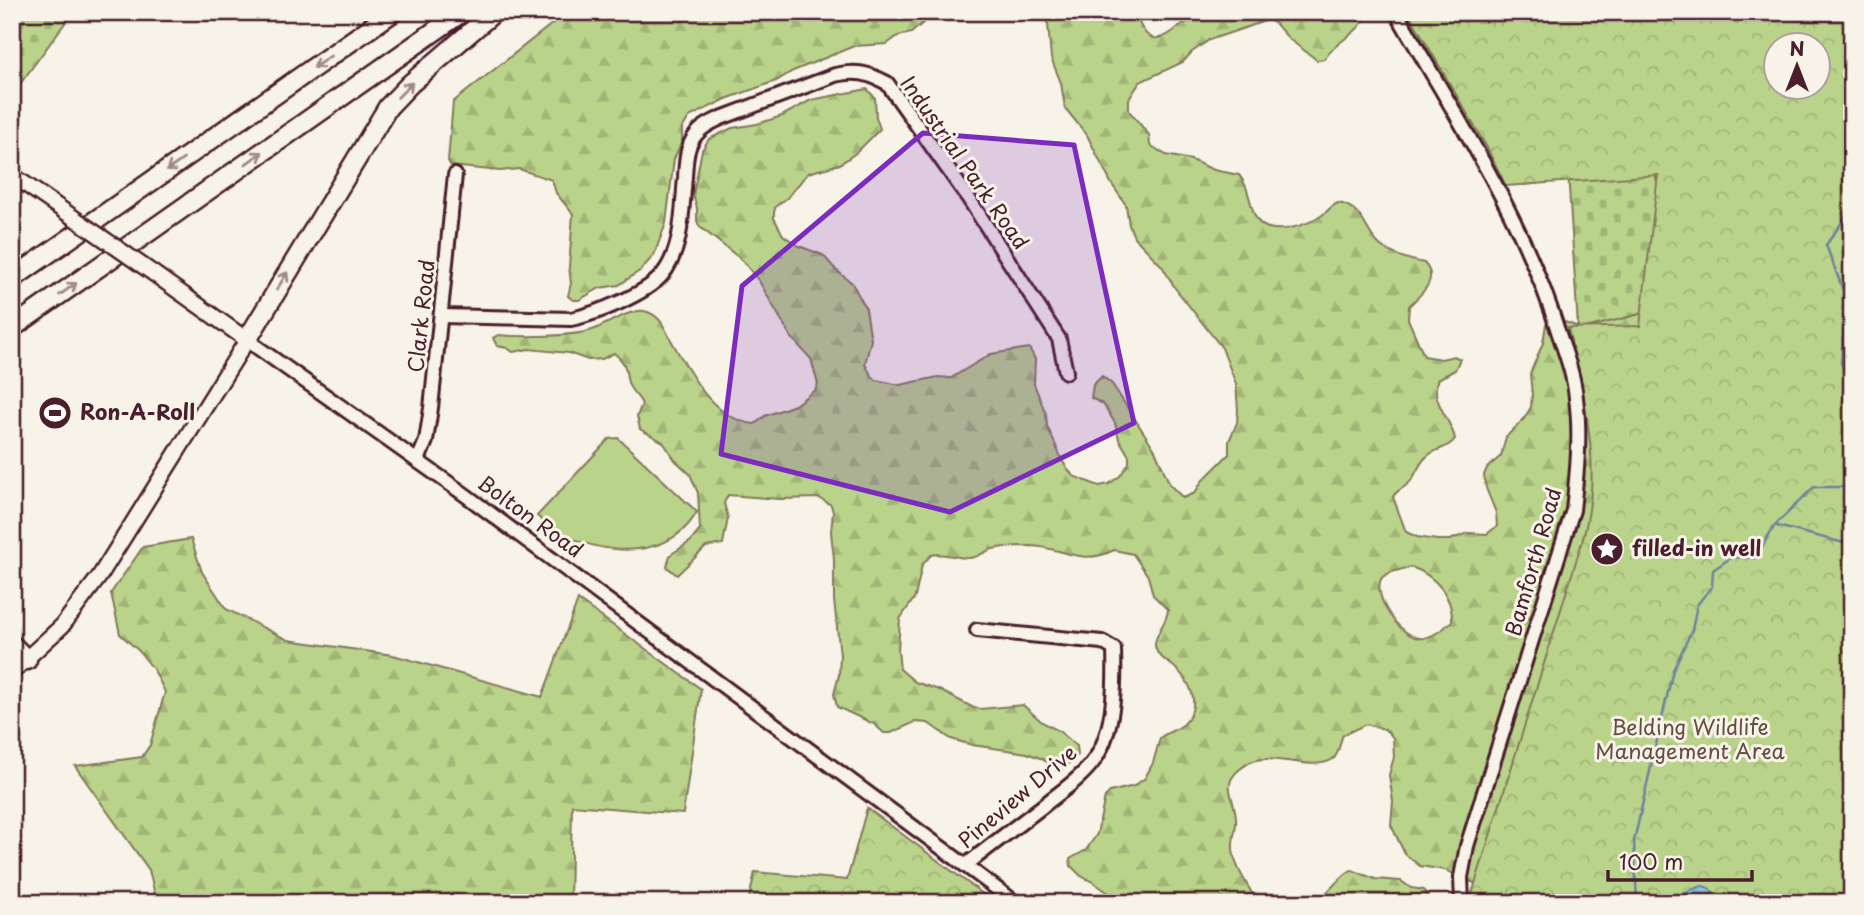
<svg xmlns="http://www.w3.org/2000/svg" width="1864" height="915" viewBox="0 0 1864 915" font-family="'Playpen Sans',sans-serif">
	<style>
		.forest { fill: url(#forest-firs); stroke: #82795a; stroke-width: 2; fill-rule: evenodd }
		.cemetery { fill: url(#cemetery-stones); stroke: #82795a; stroke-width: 2 }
		.park { fill: url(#park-crowns); stroke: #82795a; stroke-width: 2; fill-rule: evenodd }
		.pitch { fill: #bad38a; stroke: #82795a; stroke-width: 2 }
		.water { fill: url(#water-ripples); stroke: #6d839b; stroke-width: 2 }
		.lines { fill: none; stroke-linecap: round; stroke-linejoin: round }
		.stream { stroke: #6d839b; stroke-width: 2.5 }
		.minor-casing { stroke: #4a1f2b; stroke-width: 18 }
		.major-casing { stroke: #4a1f2b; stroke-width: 19 }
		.highway-casing { stroke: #4a1f2b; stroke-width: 23 }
		.minor { stroke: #f7f3e8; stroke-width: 12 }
		.major { stroke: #f7f3e8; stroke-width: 14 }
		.highway { stroke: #f7f3e8; stroke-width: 18 }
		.major-bridge-casing { stroke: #4a1f2b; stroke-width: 19; stroke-linecap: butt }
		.major-bridge { stroke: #f7f3e8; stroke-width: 14 }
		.oneway { stroke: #a0898a }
		.marked { fill: #7b2cbf; fill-opacity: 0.2; stroke: #7b2cbf; stroke-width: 5; stroke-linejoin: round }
		.labels { text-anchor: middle; stroke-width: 6; stroke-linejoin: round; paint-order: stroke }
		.street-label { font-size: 21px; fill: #4a1f2b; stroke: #f7f3e8 }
		.poi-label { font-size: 21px; font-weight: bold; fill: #4a1f2b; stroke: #f7f3e8; text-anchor: start }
		.park-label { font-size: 21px; fill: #664c43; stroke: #f7f3e8 }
	</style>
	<defs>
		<pattern id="forest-firs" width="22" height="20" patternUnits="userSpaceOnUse" patternTransform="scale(1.75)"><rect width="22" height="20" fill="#bad38a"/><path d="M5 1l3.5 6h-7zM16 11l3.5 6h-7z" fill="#a1b577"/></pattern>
		<pattern id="cemetery-stones" width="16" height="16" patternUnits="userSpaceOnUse" patternTransform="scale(1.75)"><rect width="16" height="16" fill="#bad38a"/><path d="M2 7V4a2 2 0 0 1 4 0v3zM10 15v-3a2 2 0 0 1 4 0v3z" fill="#a1b577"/></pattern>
		<pattern id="park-crowns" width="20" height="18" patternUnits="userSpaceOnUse" patternTransform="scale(1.75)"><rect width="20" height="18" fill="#bad38a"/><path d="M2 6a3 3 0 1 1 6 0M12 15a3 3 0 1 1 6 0" fill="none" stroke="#a1b577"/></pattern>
		<pattern id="water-ripples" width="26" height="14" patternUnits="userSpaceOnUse" patternTransform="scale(1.75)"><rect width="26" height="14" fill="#85c6e5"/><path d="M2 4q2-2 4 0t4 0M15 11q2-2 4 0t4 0" fill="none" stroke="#74aac5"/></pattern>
	</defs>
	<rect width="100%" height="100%" fill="#f7f3e8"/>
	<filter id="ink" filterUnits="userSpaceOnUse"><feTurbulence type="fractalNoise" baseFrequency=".0143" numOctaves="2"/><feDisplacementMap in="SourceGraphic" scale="14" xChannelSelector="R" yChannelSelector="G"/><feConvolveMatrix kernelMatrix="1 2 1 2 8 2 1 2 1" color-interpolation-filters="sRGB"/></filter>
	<g filter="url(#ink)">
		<g class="forest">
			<path d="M567,12H936L911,33L898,36L887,44L854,46L793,71L776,81L726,99L689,117L682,129V141L674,159L666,223L654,255L641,270L619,285L600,288L579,300H573L568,296L571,283L569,267L573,214L556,193L552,180L519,169L500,171L451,166L448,161L453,102Z"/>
			<path d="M1044,12H1134C1141,27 1147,47 1169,34C1175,31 1180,24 1187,22C1198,18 1208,17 1219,12H1367C1362,34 1335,40 1324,59L1317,60L1289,39L1275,23L1268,20L1209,40L1192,52L1183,62L1140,82L1129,99V111L1149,135L1150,145L1166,155L1191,160L1214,170L1239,175C1249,187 1249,202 1255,216C1266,241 1310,225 1325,213C1330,209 1332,205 1338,203C1365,207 1364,233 1381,246C1392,255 1410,260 1424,263C1440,280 1421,294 1409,306L1408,319L1424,356L1441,359L1454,356L1460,359L1455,370L1438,379C1429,400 1451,419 1455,439C1449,448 1439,448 1430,454C1419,461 1418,472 1410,482C1405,488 1397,489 1393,497L1406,532L1417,537L1437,540H1450L1468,533L1487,534L1497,526L1496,513L1486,488L1484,475L1487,468L1501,456L1506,437L1524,419L1531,407L1532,394L1530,374L1543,343L1546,324C1558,318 1570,323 1582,329L1651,311L1654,171L1524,185L1507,177L1496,169L1406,12H1852V903H1630L1481,886L1445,870L1420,866L1405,854L1391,825L1393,801L1389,775L1394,757L1393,738L1389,733L1384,729L1366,724L1343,735C1339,742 1340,754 1333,759C1317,770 1282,758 1264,759C1254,759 1248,763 1240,769C1220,785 1235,797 1236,818C1237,828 1232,838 1233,849C1235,870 1249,885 1257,903H1123L1093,882L1081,876L1071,866L1070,859L1086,850L1097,834L1105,797L1110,792L1134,786L1145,778L1153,763L1160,738C1167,732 1177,730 1184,724C1202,705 1191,681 1173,666C1166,660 1157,657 1155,646C1154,634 1167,623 1168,610L1153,595L1148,576L1133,554L1114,550C1081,567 1063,547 1031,546C1019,546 1005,546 993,549C984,551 978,558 968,558C955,558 943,552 931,555L922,565L915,597L900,619L898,650L900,669L915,682L939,690L974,708L980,709L1023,705L1042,722L1059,731L1077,746L1078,755L1061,770L1040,758L1027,753L972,745L951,739L928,723L915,722L891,733H884L874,724L837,707L834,694L839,675L840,655L834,600V559L831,532L833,512L831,505L819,498L779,499L728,495L724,503L728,518L723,544L706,547L677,575L667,567L670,555L691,541L700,530L698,493L690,474L675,460L663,442L640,429L637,416L642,404C639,397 635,395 631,389C622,375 633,369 614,353L602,359L588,360L569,353L529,349L513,352L507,348L497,346L493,338L498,335C520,337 576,337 595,329C605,325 633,308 644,311C661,315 663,326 671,340C691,374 712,420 755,424L765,416L795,405L815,390L818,384L811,359L791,337L759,281L742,260L700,227L697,221V208L693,195L702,150L709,139L732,128L757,124L782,116L811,100L867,89L875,98L876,117L880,129L857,152L840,164L808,173L787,198L776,206L774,212V218L783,235L799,246L823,255L836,270L852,283L866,309L871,340L865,364L871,375L876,380L900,385L938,377L951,378L991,354L1029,348L1035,359L1034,384L1046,414L1047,426L1063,462L1073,476L1099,486L1109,484L1120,476L1129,463V456L1119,439L1115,423L1103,404L1091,398L1093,385L1102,376L1112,384L1155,450L1170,485L1183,498L1195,493L1202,481L1229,454V441L1237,423L1238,410L1236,384L1222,348L1175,288L1162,266L1134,237L1129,225L1126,205L1111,183L1087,135L1065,108L1061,83L1051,58L1048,25ZM1776,46H1818V88H1776ZM1411,567C1434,575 1453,595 1452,621C1443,629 1435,636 1424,638C1402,641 1372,597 1381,579C1385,572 1404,569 1411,567Z"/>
			<path d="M191,539L202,572L226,609L288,640L393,655L542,697L578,600L701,689L683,814L572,805L570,903H157L149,870L75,766L142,757L150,745L165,692L154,670L139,651L120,634L111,593L143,547Z"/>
			<path d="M1352,870L1375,879L1401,881L1411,888L1424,890L1428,895L1429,901L1317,903C1325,895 1344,872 1352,870Z"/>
		</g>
		<g class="cemetery">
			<path d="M12,12H73L12,95Z"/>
			<path d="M1654,171L1661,196L1651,311L1582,329L1578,327L1568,172Z"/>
		</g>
		<g class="park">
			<path d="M1408,12H1852V903H1469L1582,542C1604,466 1584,403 1568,328L1640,326L1658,175L1506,186L1486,146ZM1776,46H1818V88H1776Z"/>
			<path d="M867,808L995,903H748L755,872L847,880Z"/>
		</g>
		<path class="pitch" d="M618,438L697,512C666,569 577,554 537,516L609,439Z"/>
		<path class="water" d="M1703,886L1709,888L1713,893L1711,903H1630C1640,896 1658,901 1671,899C1682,897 1691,888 1703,886Z"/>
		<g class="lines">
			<g class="stream">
				<path d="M1852,208L1826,245L1846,298L1841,363L1852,392"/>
				<path d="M1777,526L1852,545"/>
				<path d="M1637,903L1634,841L1673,670L1692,630L1697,605L1712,586L1713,570L1732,557L1755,558L1775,525L1814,487H1851L1852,485"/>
			</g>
			<defs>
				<g id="minor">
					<path d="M1396,12C1455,115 1523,217 1558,331C1565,352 1574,375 1576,398C1581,435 1577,473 1573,510L1467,846L1461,877L1462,903"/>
					<path d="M441,316L571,319C596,314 646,294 662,275C683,250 682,208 685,177C686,163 686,147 695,136C701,127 712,122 721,118L835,75C856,70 868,73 887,83L967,196L1059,339L1066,372"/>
					<path d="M247,340L464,494L1016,903"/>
					<path d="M418,460L426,441L431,408L455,175"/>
					<path d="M966,865C991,845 1017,826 1043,806C1060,792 1082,778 1095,759C1115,729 1115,684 1114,649L1102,642L977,630"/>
				</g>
				<g id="major">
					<path d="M12,175L54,204"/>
					<path d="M12,672L62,626L99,577L247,340L153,273"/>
				</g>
				<g id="highway">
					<path d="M12,279L393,12"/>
					<path d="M12,328L462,12"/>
					<path d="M247,340L388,107L410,84L494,12"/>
					<path d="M12,645L27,660"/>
				</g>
			</defs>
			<use href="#minor" class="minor-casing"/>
			<use href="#major" class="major-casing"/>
			<use href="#highway" class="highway-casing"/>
			<use href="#minor" class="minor"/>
			<use href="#major" class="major"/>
			<use href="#highway" class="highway"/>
			<defs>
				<path id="major-bridge" d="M54,204L153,273"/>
			</defs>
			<use href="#major-bridge" class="major-bridge-casing"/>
			<use href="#major-bridge" class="major-bridge"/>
		</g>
		<defs><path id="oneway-shaft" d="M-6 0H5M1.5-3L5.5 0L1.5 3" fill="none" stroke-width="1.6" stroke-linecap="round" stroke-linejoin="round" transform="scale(1.75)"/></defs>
		<g class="oneway">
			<use href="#oneway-shaft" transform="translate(322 62) rotate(145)"/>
			<use href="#oneway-shaft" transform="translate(405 90) rotate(-45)"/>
			<use href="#oneway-shaft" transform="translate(254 158) rotate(-35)"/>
			<use href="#oneway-shaft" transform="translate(175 165) rotate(145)"/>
			<use href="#oneway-shaft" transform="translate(282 281) rotate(-59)"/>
			<use href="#oneway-shaft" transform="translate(68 289) rotate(-35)"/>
		</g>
	</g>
	<path class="marked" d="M923,133L1074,145L1134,423L950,512L721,454L742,286Z"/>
	<defs>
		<symbol id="stadium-disc" viewBox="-11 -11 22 22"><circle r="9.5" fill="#4a1f2b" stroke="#f7f3e8"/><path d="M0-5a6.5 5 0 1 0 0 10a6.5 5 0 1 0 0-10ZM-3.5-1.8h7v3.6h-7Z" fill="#fff"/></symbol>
		<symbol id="sight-disc" viewBox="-11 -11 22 22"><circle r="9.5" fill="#4a1f2b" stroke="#f7f3e8"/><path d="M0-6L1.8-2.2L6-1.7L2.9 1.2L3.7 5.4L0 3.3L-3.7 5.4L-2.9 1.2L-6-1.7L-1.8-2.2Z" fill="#fff"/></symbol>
	</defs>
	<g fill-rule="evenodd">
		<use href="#stadium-disc" x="36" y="394" width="38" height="38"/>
		<use href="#sight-disc" x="1588" y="530" width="38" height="38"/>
	</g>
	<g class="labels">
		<g class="street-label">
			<text transform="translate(964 163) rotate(55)" y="7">Industrial Park Road</text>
			<text transform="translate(422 316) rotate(-84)" y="7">Clark Road</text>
			<text transform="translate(530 517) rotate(36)" y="7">Bolton Road</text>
			<text transform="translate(1534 562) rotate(-74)" y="7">Bamforth Road</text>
			<text transform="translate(1018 797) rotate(-40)" y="7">Pineview Drive</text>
		</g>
		<g class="poi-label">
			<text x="80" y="420">Ron-A-Roll</text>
			<text x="1632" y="556">filled-in well</text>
		</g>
		<g class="park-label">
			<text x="1690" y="735">Belding Wildlife<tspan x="1690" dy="24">Management Area</tspan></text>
		</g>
	</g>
	<rect width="1864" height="915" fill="none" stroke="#f7f3e8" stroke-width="42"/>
	<rect x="21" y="21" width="1822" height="873" fill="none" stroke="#4a1f2b" stroke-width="2.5" filter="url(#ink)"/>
	<g transform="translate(1797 66)"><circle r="33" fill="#f7f3e8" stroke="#b29e9c" stroke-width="2"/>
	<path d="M0-5L12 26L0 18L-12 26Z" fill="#4a1f2b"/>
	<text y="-10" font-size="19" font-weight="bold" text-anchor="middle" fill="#4a1f2b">N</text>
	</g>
	<path d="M1608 870v10h144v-10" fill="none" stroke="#4a1f2b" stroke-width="3.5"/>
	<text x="1619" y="870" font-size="21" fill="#4a1f2b" stroke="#f7f3e8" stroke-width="5" paint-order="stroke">100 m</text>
</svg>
